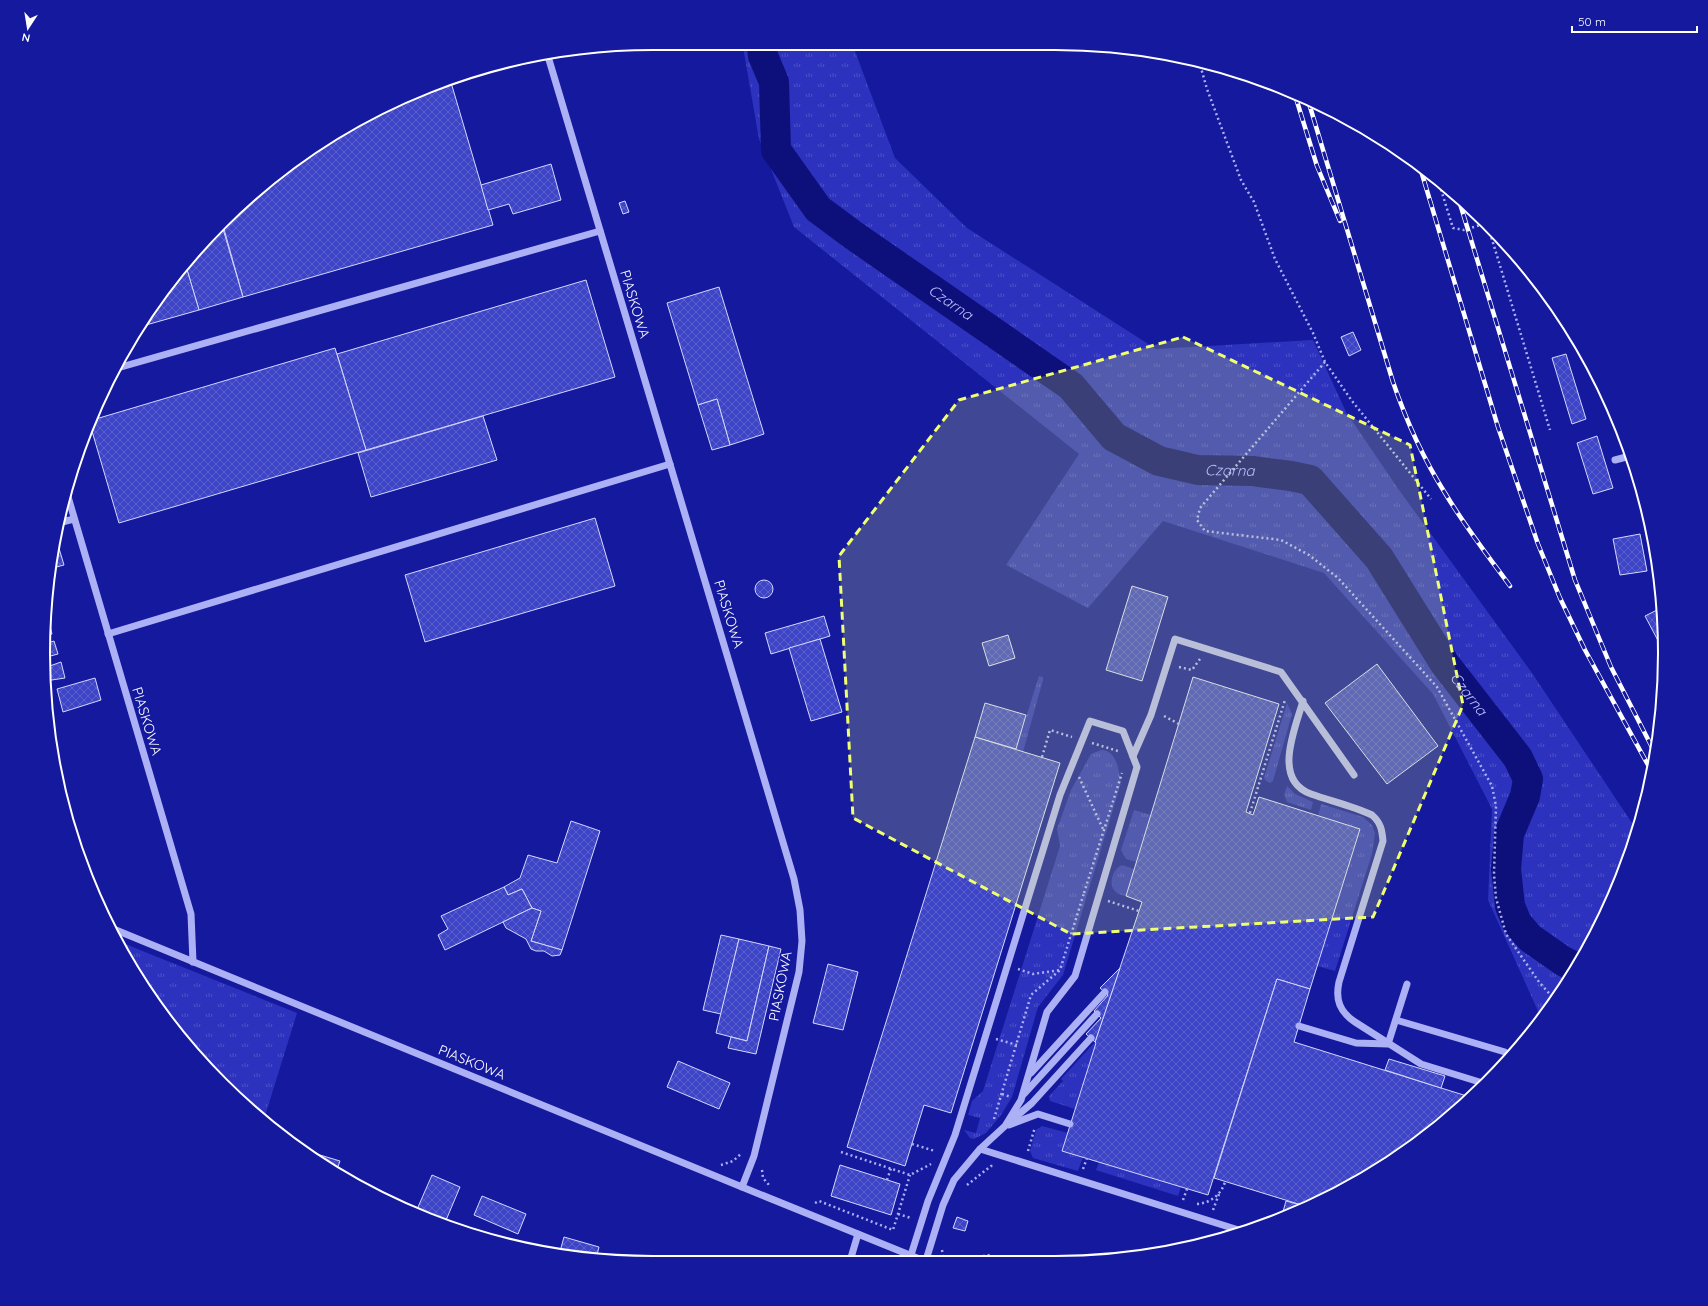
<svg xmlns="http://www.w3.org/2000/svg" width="1708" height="1306" viewBox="0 0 1708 1306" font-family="Quicksand,sans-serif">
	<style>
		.grass { fill: url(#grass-tufts) }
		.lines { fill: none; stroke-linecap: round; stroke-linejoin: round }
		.river { stroke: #0d107b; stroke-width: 30 }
		.building { fill: url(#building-cross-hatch); stroke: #d4d7fd }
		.path { stroke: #acb0f4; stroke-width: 2.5; stroke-dasharray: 2 3; stroke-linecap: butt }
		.minor { stroke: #acb0f4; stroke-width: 7 }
		.rail-casing { stroke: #fff; stroke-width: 4.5 }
		.rail { stroke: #14199e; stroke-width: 3; stroke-dasharray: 9; stroke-linecap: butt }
		.marked { fill: #efff6f; fill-opacity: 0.2; stroke: #efff6f; stroke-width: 3; stroke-dasharray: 8 5; stroke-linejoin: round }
		.labels { text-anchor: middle; stroke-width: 3.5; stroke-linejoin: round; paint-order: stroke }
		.street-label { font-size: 14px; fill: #fff; stroke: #14199e }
		.water-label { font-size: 15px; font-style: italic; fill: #b9bcfa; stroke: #14199e }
		.rim { fill: none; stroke: #fff; stroke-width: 2 }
	</style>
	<defs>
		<pattern id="grass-tufts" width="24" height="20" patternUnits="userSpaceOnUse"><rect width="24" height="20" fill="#2c32be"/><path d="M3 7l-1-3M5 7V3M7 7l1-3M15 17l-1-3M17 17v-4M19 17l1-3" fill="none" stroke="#4c51c8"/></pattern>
		<pattern id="building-cross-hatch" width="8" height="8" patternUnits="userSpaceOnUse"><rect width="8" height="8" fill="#3d44c5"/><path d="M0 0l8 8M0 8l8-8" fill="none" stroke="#5a60ce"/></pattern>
	</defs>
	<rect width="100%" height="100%" fill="#14199e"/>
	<g class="grass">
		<path d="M853,46L895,158L967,228L1156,349L1313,340L1346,412L1399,490L1532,673L1636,829L1618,887L1562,992L1544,1014L1538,1011L1488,900L1492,809L1433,694L1324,573L1163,521L1088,608L1006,565L1079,454L794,227L759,139L743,47Z"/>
		<path d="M1039,676L1043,677V680L1023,752L1016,749Z"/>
		<path d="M1287,703L1292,714L1273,781L1270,783L1266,781L1264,778Z"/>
		<path d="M1101,750C1117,750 1119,771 1121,783L1063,975L1038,1007L1012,1097L1001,1115L986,1133L974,1139L970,1138L964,1130L976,1133L980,1118L968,1115L972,1101L983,1091L1060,846L1057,829L1071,790L1091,754Z"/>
		<path d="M1287,786L1295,794L1313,802L1311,810L1287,802L1284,795Z"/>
		<path d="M1321,804L1363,817L1372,825L1375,833L1372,854L1335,971L1317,966L1360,829L1318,816Z"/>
		<path d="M1134,810L1151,815L1136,862L1126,859L1121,850Z"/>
		<path d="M1122,865L1134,869L1126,896C1121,895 1117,894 1114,890C1108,882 1114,868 1122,865Z"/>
		<path d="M120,942L297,1013L264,1119L222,1084L146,992Z"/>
		<path d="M1095,1042L1096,1043L1075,1109L1050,1101L1049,1096L1063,1081L1061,1079Z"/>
		<path d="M1042,1126L1068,1133L1062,1150L1083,1157L1078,1171L1033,1158L1030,1151L1036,1130Z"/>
		<path d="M1099,1162L1181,1187L1178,1196L1096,1170Z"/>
	</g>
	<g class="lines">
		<path class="river" id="s1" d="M762,47L763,56L774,82L776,150L818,209L853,235L1071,386L1114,437L1159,461L1198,470L1252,471L1291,476L1310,480L1379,558L1445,664L1518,758L1528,779L1525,796L1509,834L1506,869L1510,906L1517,923L1530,938L1563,961L1575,967"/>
	</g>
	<g class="building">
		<path d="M450,79L493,225L243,297L222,222L281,169L348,125L419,90Z"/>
		<path d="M551,164L561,200L513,214L509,204L488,210L481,185Z"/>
		<path d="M625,201L629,212L623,214L619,203Z"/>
		<path d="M221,222L243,297L199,310L185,263Z"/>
		<path d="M185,263L199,310L139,327L169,282Z"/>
		<path d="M586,280L615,377L366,450L337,354Z"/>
		<path d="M719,287L764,434L730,445L717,399L698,405L667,303Z"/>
		<path d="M1353,332L1361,350L1349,356L1341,337Z"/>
		<path d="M335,348L366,450L119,523L89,421Z"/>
		<path d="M1566,354L1586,419L1572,424L1552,358Z"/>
		<path d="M717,399L730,445L712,450L698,405Z"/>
		<path d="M483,416L497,460L371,497L358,453Z"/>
		<path d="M1597,436L1613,488L1593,494L1577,443Z"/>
		<path d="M595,518L615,586L425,642L405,575Z"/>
		<path d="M1640,534L1647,571L1620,575L1613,539Z"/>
		<path d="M58,545L64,565L49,569L54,546Z"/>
		<circle cx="764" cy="589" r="9"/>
		<path d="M1132,586L1168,597L1142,681L1106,670Z"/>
		<path d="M1657,610L1662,618L1664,652L1645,616Z"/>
		<path d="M824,616L830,636L771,654L765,633Z"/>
		<path d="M45,618H48L52,634L44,636Z"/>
		<path d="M1008,635L1015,658L989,666L982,643Z"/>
		<path d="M820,639L842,712L811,721L789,648Z"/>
		<path d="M54,641L58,654L43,658L44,644Z"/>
		<path d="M61,662L65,678L45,681L44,668Z"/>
		<path d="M1377,664L1438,746L1387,784L1325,703Z"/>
		<path d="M1193,677L1279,704L1246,812L1253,815L1259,797L1360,829L1310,989L1277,979L1208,1195L1062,1151L1096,1043L1095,1042L1142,902L1126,896Z"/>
		<path d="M95,678L101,700L63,712L57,689Z"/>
		<path d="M985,703L1026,715L1016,749L975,737Z"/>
		<path d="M975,737L1060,763L951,1113L924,1105L905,1166L847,1147Z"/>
		<path d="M571,821L600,831L562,950L531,941L541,911L532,908L522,889L508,895L504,887L520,878L528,855L557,863Z"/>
		<path d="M504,887L508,895L522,889L532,908L445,950L438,935L448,929L441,916Z"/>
		<path d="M532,908L541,911L531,941L562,950L560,955L552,956L544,951H536L531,949L526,939L506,928L503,922Z"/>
		<path d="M721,935L739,939L721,1014L703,1010Z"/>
		<path d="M739,939L769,946L747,1041L716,1033Z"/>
		<path d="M769,946L781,949L756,1054L728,1048L731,1037L747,1041Z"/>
		<path d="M828,964L858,972L843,1030L813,1023Z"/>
		<path d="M1120,968L1095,1042L1086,1034L1101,1018L1094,1011L1108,995L1100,988Z"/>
		<path d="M1277,979L1310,989L1294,1042L1470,1097L1394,1160L1325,1200L1308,1207L1214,1178Z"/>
		<path d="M1389,1059L1445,1076L1441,1088L1385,1070Z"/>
		<path d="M678,1061L730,1083L719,1109L667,1087Z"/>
		<path d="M300,1149L340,1161L336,1172L314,1160Z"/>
		<path d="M840,1165L900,1184L891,1215L831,1196Z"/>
		<path d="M432,1175L460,1187L444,1225L415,1214Z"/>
		<path d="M482,1196L526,1214L518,1234L474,1215Z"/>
		<path d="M1286,1201L1308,1207L1286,1216L1282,1215Z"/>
		<path d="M957,1217L968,1221L965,1231L953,1228Z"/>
		<path d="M564,1237L599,1247L596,1259L559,1255Z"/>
	</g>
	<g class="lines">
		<g class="path">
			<path d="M1199,61L1207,89L1241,180L1254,202L1275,259L1313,333L1325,362L1352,401L1431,499"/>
			<path d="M1438,180L1453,228L1464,230L1487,223"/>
			<path d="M1487,223L1550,430"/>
			<path d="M1325,362L1200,508L1197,520L1205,531L1281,540L1309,555L1338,578L1437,687L1492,786L1496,806L1494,874L1496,898L1506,934L1539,982L1555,1000"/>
			<path d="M1179,667L1192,670L1200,659"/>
			<path d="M1164,716L1179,724"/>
			<path d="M1092,743L1118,751"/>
			<path d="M1042,757L1050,730L1072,737"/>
			<path d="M1079,777L1103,829"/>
			<path d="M1250,813L1285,700"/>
			<path d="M1084,893L1122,773"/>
			<path d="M1108,901L1139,911"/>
			<path d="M1018,969L1033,974L1060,970"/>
			<path d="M996,1039L1017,1045"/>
			<path d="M1002,1094L1011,1097"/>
			<path d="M994,1119L1031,995L1060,970L1084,893"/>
			<path d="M912,1144L935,1151V1152"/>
			<path d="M1028,1151L1035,1127"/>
			<path d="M841,1152L910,1175L931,1164"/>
			<path d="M721,1165L733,1161L742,1153"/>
			<path d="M1083,1169L1087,1158"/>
			<path d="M762,1170L763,1178L769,1185"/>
			<path d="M887,1180L891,1168"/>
			<path d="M967,1185L991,1166H993"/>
			<path d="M1183,1200L1187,1189"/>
			<path d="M815,1203L819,1201L893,1230L910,1175"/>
			<path d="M1197,1204C1210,1203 1221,1195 1225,1182"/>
			<path d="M1213,1210L1219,1194"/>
			<path d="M898,1214L911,1218"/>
			<path d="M942,1250L943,1256L949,1260"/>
			<path d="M958,1260L990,1255"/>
		</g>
		<g class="minor">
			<path d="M547,53L794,879L800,910L802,941L799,972L754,1156L742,1187"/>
			<path d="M114,369L600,231"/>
			<path d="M1615,460L1630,456"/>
			<path d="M66,490L191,914L193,962"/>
			<path d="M58,523L74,519"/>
			<path d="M108,634L670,464"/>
			<path d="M1303,701C1295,729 1272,780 1311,794C1331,801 1353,806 1372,815C1381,823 1382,830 1383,841L1339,982C1335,1000 1340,1012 1355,1022L1421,1064L1486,1084"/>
			<path d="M1133,756L1151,715L1175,639L1281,672L1354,775"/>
			<path d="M111,928L742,1187L922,1260"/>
			<path d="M1396,1020L1505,1052L1508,1058"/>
			<path d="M1299,1026L1356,1043L1388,1044L1407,984"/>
			<path d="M1031,1073L1105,992"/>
			<path d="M1024,1094L1097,1014"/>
			<path d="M1011,1121L1032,1103L1091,1038"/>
			<path d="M1009,1125L1038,1114L1070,1124"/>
			<path d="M980,1149L1245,1232"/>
			<path d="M911,1255L928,1201L955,1135L1060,795L1090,721L1123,731L1137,767L1075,976L1047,1012L1021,1100L1005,1126L980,1149L954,1180L943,1205L926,1260"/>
			<path d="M850,1261L858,1234"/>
		</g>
		<defs>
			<g id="rail">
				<path d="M1295,95L1317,166L1340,221"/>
				<path d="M1308,100L1393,382C1406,420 1423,458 1445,493C1464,525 1488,556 1510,586"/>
				<path d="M1419,164L1498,427L1538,544L1560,598L1585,650L1653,774"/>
				<path d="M1458,197L1575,580L1611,667L1655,753"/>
			</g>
		</defs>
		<use href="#rail" class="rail-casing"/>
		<use href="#rail" class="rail"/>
	</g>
	<path class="marked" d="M1183,337L1410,445L1463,705L1373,917L1071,934L853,818L839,556L959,400Z"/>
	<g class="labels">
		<g class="street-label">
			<text transform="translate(635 304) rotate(73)" y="5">PIASKOWA</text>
			<text transform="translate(729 614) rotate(73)" y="5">PIASKOWA</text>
			<text transform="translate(147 721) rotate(73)" y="5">PIASKOWA</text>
			<text transform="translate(780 986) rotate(-79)" y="5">PIASKOWA</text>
			<text transform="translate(472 1062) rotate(22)" y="5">PIASKOWA</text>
		</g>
		<g class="water-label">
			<text dy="5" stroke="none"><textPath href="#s1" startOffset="340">Czarna</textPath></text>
			<text dy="5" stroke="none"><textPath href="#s1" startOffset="676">Czarna</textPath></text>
			<text dy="5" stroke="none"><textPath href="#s1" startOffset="1024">Czarna</textPath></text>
		</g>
	</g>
	<path d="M0 0H1708V1306H0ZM653 50H1055A603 603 0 0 1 1658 653V653A603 603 0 0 1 1055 1256H653A603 603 0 0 1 50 653V653A603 603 0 0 1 653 50Z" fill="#14199e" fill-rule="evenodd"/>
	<path class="rim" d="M653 50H1055A603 603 0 0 1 1658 653V653A603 603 0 0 1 1055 1256H653A603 603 0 0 1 50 653V653A603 603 0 0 1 653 50Z"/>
	<g transform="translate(28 28) rotate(192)" stroke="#14199e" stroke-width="3" paint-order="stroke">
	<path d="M0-3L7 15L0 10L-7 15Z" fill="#ffffff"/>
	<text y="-6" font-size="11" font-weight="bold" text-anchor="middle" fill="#ffffff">N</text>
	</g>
	<path d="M1572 26v6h125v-6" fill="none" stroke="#ffffff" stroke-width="2"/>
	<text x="1578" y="26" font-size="12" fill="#ffffff" stroke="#14199e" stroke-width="3" paint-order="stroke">50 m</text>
</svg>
